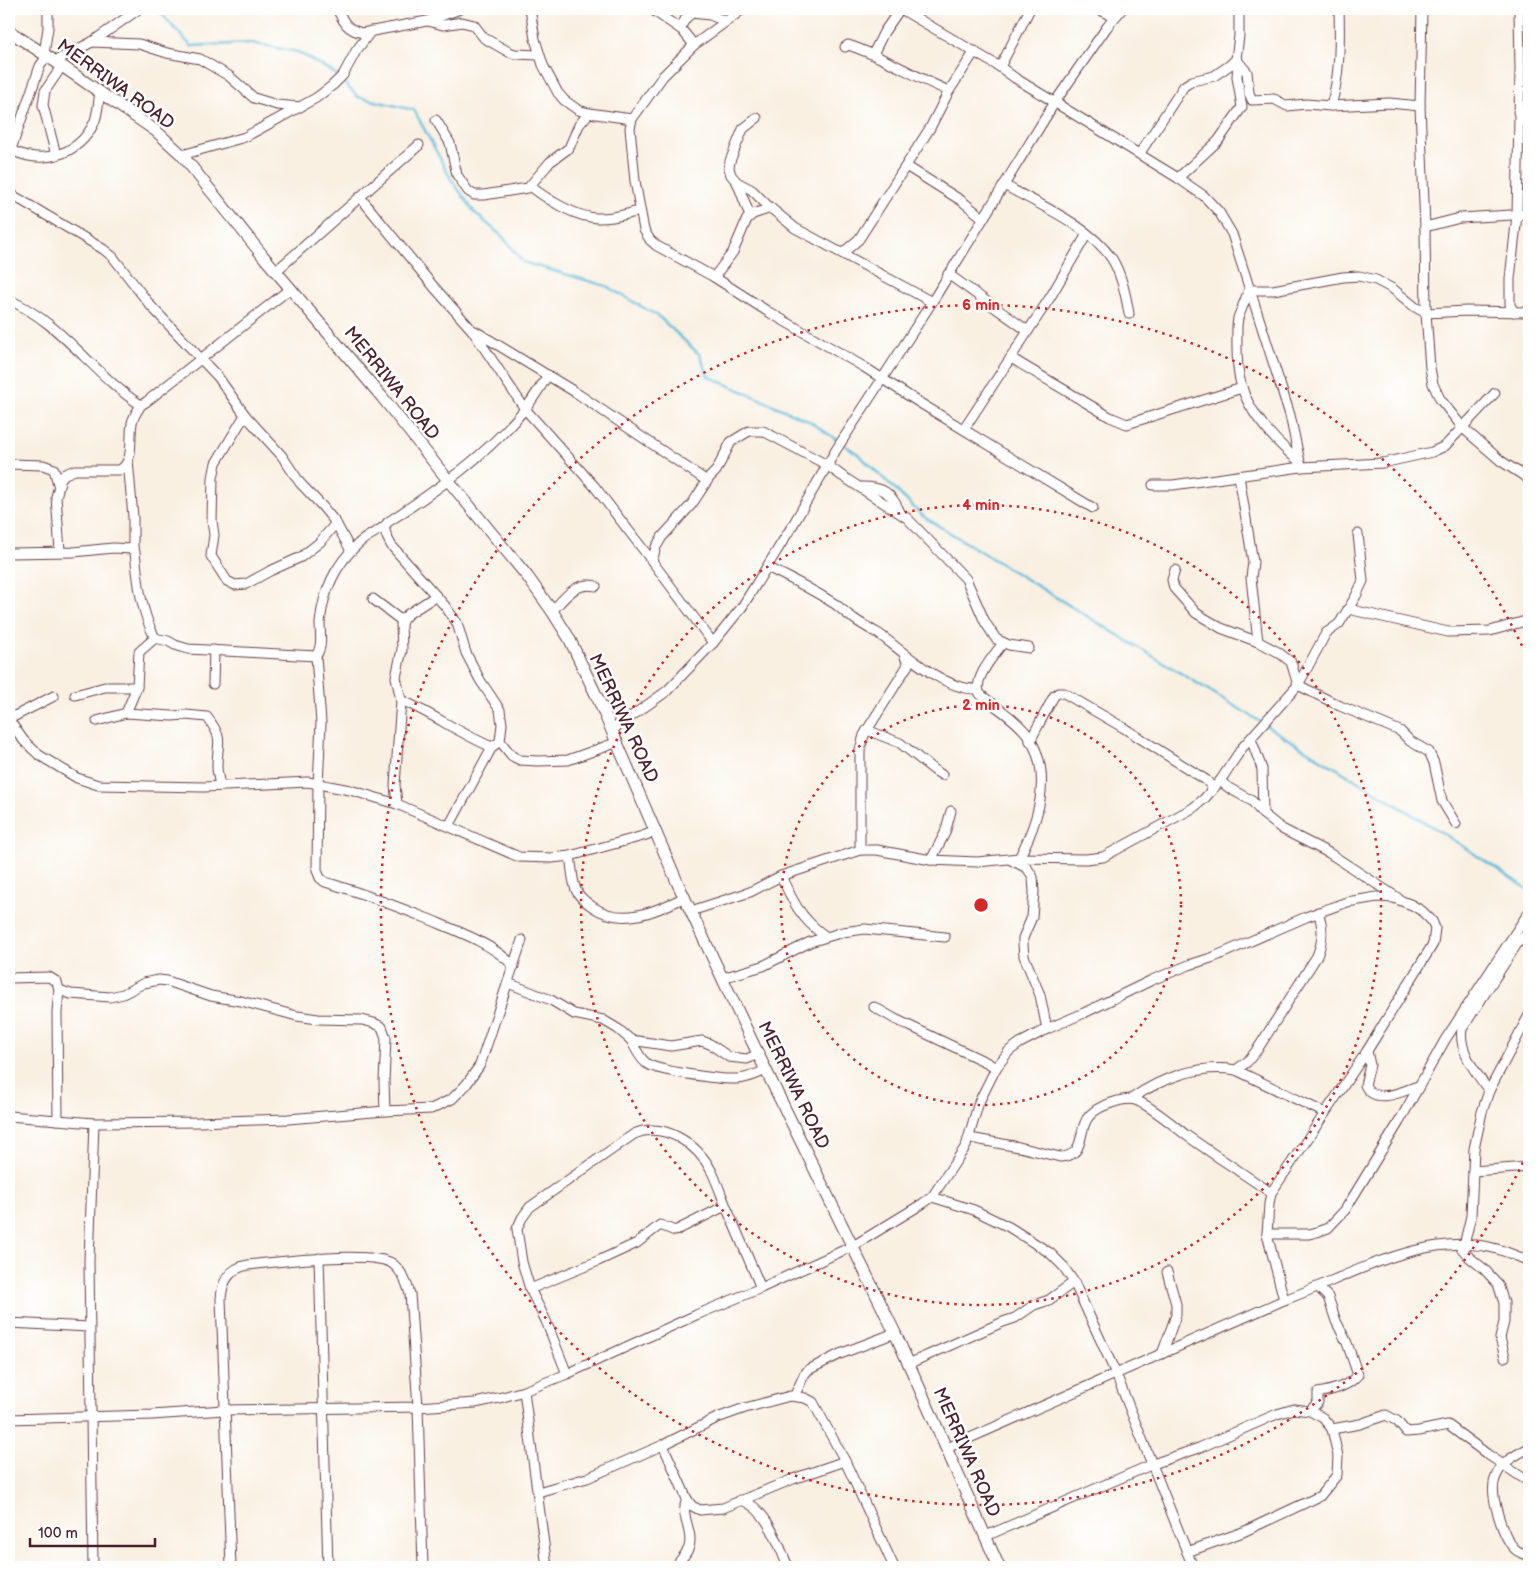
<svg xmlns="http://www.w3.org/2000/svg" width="1538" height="1576" viewBox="0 0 1538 1576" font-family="'Balsamiq Sans',sans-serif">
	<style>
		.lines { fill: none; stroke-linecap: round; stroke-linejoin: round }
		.stream { stroke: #5cbbda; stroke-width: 2.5 }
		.minor-casing { stroke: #643e46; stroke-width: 11 }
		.tertiary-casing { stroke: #643e46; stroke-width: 13 }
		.minor { stroke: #fff; stroke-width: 9 }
		.tertiary { stroke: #fff; stroke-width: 11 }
		.ring { fill: none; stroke: #d62828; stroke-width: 2.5; stroke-dasharray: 2.5 5 }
		.labels { text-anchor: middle; stroke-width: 5; stroke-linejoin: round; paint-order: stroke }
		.street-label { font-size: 18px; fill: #4a1f2b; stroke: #fff }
		.centre { fill: #d62828; stroke: #fff; stroke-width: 2.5 }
		.ring-label { font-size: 15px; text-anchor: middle; font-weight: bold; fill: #d62828; stroke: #fff; stroke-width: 5; stroke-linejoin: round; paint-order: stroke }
	</style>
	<rect width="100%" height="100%" fill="#fff"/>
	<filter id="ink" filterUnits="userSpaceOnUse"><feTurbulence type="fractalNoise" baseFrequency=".02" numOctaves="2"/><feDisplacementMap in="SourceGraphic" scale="10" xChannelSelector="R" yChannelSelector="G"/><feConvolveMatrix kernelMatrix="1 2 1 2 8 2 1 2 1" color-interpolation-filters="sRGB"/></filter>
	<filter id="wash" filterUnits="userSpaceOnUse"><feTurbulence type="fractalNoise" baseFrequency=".0096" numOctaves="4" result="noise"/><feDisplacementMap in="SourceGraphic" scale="20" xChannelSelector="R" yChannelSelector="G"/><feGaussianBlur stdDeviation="1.12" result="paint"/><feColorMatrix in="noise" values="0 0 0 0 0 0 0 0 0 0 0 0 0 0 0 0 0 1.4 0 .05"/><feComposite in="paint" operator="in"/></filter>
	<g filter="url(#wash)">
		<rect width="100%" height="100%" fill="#f9f0e2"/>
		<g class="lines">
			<g class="stream">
				<path d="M157,9L191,46L251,43L298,52L334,73L358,97L414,110L451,179L475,213L503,237L523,262L606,286L658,316L700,355L708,376L809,421L858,454L924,517L1261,722"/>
				<path d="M1265,725L1441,832L1529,890"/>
			</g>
		</g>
	</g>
	<g filter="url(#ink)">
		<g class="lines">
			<defs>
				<g id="minor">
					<path d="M337,9C344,22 346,29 362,33L427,21L460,9"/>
					<path d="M530,9L535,39L543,65L558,93L564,100L578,110L589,113L632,119"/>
					<path d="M651,9L682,30L694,45"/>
					<path d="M743,9L694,45L663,76L632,119L630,128L635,181L644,230L650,240L657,246L714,277L767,311L864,367L920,403L1093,508"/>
					<path d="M901,9L1000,67L1015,78L1178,178L1204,196L1219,212L1232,234L1290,415L1301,467"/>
					<path d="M1099,9L1114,18"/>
					<path d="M1422,9L1420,106L1425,227L1426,313L1430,368L1433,384L1440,399L1463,428L1501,461L1529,479"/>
					<path d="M428,21L443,25L462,22L474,25L484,38L509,52L515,54L539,55"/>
					<path d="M680,28L686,18L692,13L710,15L725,21"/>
					<path d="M92,42L139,44L167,53L200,59L229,76L254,98L277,105L300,107"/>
					<path d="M845,47L848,45C883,56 915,77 949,91"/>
					<path d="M44,54L48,28V9"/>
					<path d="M873,54L884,32L900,9"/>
					<path d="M1236,59L1247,72L1249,93L1252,100L1274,99L1287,106L1306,104L1331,106C1340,75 1340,41 1339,9"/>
					<path d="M55,61L92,42L136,11"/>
					<path d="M1000,67L1030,9"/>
					<path d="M1331,106L1389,103L1420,106"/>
					<path d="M1518,112L1529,113"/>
					<path d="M757,118L743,129L730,161L729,168L731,175L737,182L752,190L767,205L795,228L932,302"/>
					<path d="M436,120L450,143L457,175L468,191L474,195H484L528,188L550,162L569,148L579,125L589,113"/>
					<path d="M11,150C42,165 78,156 94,123C98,114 98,103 100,93"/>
					<path d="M1140,153L1184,86L1192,81L1214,76L1230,65L1236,59L1239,36V9"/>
					<path d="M9,155L40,66L47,56"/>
					<path d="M56,155L43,105L45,91L62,66"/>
					<path d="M182,155L245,137L316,98L333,85L343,75L356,51L371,31"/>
					<path d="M906,166L962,201L983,218"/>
					<path d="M1178,178L1218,141L1242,107L1237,77L1238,61"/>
					<path d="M737,182L750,216"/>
					<path d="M1004,185C1038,204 1090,226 1112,259C1122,275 1126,295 1129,314"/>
					<path d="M530,186C547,199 575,217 597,218C611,219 626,214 640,211"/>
					<path d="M9,193L103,249L113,257L150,305L218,377L245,415L282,456L300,483L322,506L336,523L351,551"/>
					<path d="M360,197L434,287L472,330L525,409L595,487L652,561L713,643"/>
					<path d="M1425,227L1460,218L1529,214"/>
					<path d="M843,253L859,239L930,128L949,91L975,51"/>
					<path d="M276,271L419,145"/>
					<path d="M948,274L1028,331"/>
					<path d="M714,277L733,252L747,219L753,214L771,208"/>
					<path d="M1249,290L1238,318L1237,326C1237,343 1236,363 1240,380C1247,413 1275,441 1300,462"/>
					<path d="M1252,290H1273L1343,277L1359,276L1376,280L1393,289L1415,307L1426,313L1467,311L1529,312"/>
					<path d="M9,300C61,322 94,375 141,405L146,402L291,288"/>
					<path d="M1514,312L1510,305V279L1517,215L1520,69L1519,9"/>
					<path d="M475,331L575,392L707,481"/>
					<path d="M1011,358L1110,417L1127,424L1242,388"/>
					<path d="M548,375C540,387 533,400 524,410C487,455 437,490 388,522L384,527L387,537L391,545L445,606L457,623L466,653L480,680L500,710L502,724L500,741L512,756L520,760L538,761L568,760L618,742"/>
					<path d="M245,415L216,463L213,478L212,521L214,535L211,556L227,581L235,585L246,584L270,571L301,557L320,542L336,523"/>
					<path d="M964,429L1051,296L1087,234"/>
					<path d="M128,460L133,517V549"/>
					<path d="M9,464L43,465L54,469L58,484"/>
					<path d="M1239,476L1253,562L1251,578L1258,642"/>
					<path d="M1153,485H1173L1301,467L1383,463L1432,452L1445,446L1495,393"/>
					<path d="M862,487C883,487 891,492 900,512"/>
					<path d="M384,527C376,532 365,537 358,544C335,565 323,592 320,623C320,635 323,646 316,656L321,723L318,785L317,870L320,878L325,882C360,892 393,905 426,918C457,931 490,942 514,966"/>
					<path d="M60,551L56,497L61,478L65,474L75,470H120C135,460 129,439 132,423C133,417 138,410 141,405"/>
					<path d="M9,553L73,552L113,548L133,549L135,552C138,583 141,611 155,638L168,641L175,645L188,649L316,656"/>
					<path d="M652,561L656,547L662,537L692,504L709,478L716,471L731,442L749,431H763L827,465L842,476L907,518L966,579L985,622L996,639L1009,645L1029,648"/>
					<path d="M767,567C790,578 813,590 835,604C841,608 846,614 853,618C861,624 870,629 879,634C905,653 945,691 978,689"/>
					<path d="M1175,570L1172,580L1174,588L1196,613L1221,628L1261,643L1278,652L1291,662L1298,685L1340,706L1400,731L1410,741L1429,752L1434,763L1442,801L1456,824"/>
					<path d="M373,599L402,621"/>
					<path d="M1348,609L1448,632L1490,631L1529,620"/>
					<path d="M552,611C565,598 575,581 596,586"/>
					<path d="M1003,643C994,655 972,680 980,694C995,707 1015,718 1027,734C1054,773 1039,820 1019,858"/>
					<path d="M213,684L214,650"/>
					<path d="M75,695L105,687H137"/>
					<path d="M401,700C433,714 461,734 492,747"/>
					<path d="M126,713L137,687L139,652L155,638"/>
					<path d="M9,719L54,696"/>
					<path d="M9,720L24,741L39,755L77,778L98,785L204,787L308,782L350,790L397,804L519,857L552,858L570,856L643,836L656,831"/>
					<path d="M97,721L126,713L172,716L186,715L207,717C225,741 217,741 217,766C217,773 219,780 220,786"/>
					<path d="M612,730L667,691L713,643L742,607L794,523L836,450L932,302L1055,102L1107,27L1122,9"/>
					<path d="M867,730L900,743L934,770L942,775"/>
					<path d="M1251,739L1262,769L1263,814"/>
					<path d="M1030,741L1054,696L1058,693H1064L1124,728L1206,780L1213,788"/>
					<path d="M1220,781L1229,788L1252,801L1263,814L1282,829L1329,853L1398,898"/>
					<path d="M397,804L395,785L401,700L396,677L402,650L401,624L403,619L408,614L436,596"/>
					<path d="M449,826L492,747L496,744"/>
					<path d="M860,850V750L864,735L908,665L904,654"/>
					<path d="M570,856C572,867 572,880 576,890C579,897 587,903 593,907C622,927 657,911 685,897"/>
					<path d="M931,860L945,833L951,811"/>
					<path d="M1011,860L1027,868L1033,877L1034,892L1032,917L1023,938V944L1024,956L1040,995L1047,1029"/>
					<path d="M781,876C793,902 801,919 825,936"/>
					<path d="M691,911L750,892L781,876L860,850H877L931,860L977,862L1019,858L1086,859L1103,857L1193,808L1204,799L1220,781L1242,748L1298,685L1326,633L1339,624L1356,596L1363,581L1358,534"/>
					<path d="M9,978L49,977L57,982L59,990L57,1012L58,1120"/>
					<path d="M722,978L763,966L810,942L843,932L865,929L945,937"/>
					<path d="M508,983L551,1000L574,1014L603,1020L618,1029L631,1040L671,1046L702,1041L710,1044L729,1057L747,1059L758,1054"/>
					<path d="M59,990L71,994L110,997L123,994L144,983L159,980L167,981L211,996L241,1001L297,1016L318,1019L362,1020L374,1023L382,1027L386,1038L384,1082L385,1111"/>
					<path d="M874,1007L895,1019L988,1063L996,1068"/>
					<path d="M631,1040C635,1048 639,1057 646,1063C655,1071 722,1080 737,1079C747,1079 757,1074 766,1070"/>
					<path d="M1367,1051L1370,1065L1365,1085C1375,1106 1403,1091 1418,1086"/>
					<path d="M1236,1070L1247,1062L1257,1050L1317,956C1323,941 1324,928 1318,912"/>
					<path d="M1489,1091C1477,1074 1458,1051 1462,1029L1504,964L1517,944L1529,931"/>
					<path d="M1131,1099C1161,1078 1199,1064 1236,1070L1325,1113"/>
					<path d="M9,1116L94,1123L198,1122L288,1119L385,1111L431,1109L452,1099L466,1085L480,1065L522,940"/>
					<path d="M970,1138L1019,1147L1060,1157C1088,1156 1076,1129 1090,1115C1098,1106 1124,1097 1135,1100C1150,1105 1173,1125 1186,1135C1214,1155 1243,1173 1271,1193"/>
					<path d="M1473,1171L1529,1167"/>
					<path d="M932,1197L974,1210L1009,1227L1050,1253L1063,1266L1074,1282L1116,1374L1193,1567"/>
					<path d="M1267,1234H1309L1317,1232L1328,1228L1345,1210L1399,1122L1445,1040L1529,912"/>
					<path d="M1459,1245L1469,1257L1484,1269L1498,1284L1504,1303V1322L1500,1338L1505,1357"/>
					<path d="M1464,1245L1471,1216L1474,1149L1482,1112L1489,1091L1529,1015"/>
					<path d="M319,1258L328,1567"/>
					<path d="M530,1289L598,1261L637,1243L660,1225L675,1231L725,1206"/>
					<path d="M9,1323L89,1327"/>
					<path d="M1162,1354L1176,1315V1304L1167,1272"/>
					<path d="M908,1364L1003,1322L1015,1318L1034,1305L1049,1300L1074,1282"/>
					<path d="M567,1374L546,1321L530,1289L522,1262L517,1229L522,1218L530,1207L634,1134C664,1121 698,1144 712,1172C719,1187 724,1203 731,1218C741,1241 751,1265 761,1288"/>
					<path d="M524,1391L547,1567"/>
					<path d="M795,1395L804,1375L808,1370L840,1354L895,1333"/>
					<path d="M1310,1411L1318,1402V1393C1333,1390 1347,1387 1358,1375L1347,1343L1336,1321L1328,1297L1319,1288"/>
					<path d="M9,1419L152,1415L224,1410L418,1407L475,1403L503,1397L524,1391L567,1374L696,1315L761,1288L853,1246L922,1204L932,1197L966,1146L979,1102L996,1068L1009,1051L1020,1043L1047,1029L1084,1013L1152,980L1189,965L1214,957L1306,917L1347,902L1377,897L1394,898L1412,905L1422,911L1432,921L1435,928L1433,944L1367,1051L1271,1193L1269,1204L1267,1234L1284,1300"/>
					<path d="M663,1445L687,1499L692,1506L700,1510L723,1508L793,1479L845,1461"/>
					<path d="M947,1448L1284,1300C1349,1277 1426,1229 1497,1249C1508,1252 1519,1257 1529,1261"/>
					<path d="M1529,1448C1515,1455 1500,1463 1495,1479C1489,1494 1503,1538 1515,1549C1519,1553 1524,1554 1529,1555"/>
					<path d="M538,1492L587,1478L663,1445L717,1418L745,1408L790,1396L805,1398L813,1402L845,1461L894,1567"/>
					<path d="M740,1500C766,1506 779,1545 788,1567"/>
					<path d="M986,1536L1153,1464L1199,1448L1277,1414L1294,1409L1310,1411L1323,1418L1332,1429L1360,1424L1386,1415L1397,1421L1406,1432L1419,1431L1448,1425L1487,1454L1529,1482"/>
					<path d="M1187,1552L1243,1532L1320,1496L1337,1475L1338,1456L1332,1429"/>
					<path d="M93,1567L89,1261L94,1123"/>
					<path d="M231,1567L221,1299C222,1281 230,1268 248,1265C275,1262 374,1250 393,1264C403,1272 407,1283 410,1294L418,1407L423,1567"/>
					<path d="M675,1567C679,1561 687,1554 689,1547C694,1531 679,1516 687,1499"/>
				</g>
				<path id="tertiary" d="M9,31L62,66L156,131L182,155L263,256L382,397L448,480L527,576L552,611L569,638L599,701L678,884L758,1054L895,1333L999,1567"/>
			</defs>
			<use href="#minor" class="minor-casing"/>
			<use href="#tertiary" class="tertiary-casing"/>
			<use href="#minor" class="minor"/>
			<use href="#tertiary" class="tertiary"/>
		</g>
	</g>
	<g class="ring">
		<circle cx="981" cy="905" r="200"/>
		<circle cx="981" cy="905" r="400"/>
		<path d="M1529 1149A600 600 0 1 1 1529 661"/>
	</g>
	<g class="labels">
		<g class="street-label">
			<text transform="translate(116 84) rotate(36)" y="6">MERRIWA ROAD</text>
			<text transform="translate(392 383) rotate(51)" y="6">MERRIWA ROAD</text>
			<text transform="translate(624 718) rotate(65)" y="6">MERRIWA ROAD</text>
			<text transform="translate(794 1085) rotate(64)" y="6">MERRIWA ROAD</text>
			<text transform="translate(967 1452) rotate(66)" y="6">MERRIWA ROAD</text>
		</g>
	</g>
	<circle cx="981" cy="905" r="8" class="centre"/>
	<g class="ring-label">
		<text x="981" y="310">6 min</text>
		<text x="981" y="510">4 min</text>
		<text x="981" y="710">2 min</text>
	</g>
	<rect width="1538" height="1576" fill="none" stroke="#fff" stroke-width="30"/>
	<path d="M30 1538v8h125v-8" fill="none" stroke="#4a1f2b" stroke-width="2.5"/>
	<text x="38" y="1538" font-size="15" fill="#4a1f2b" stroke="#ffffff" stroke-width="4" paint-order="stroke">100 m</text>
</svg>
